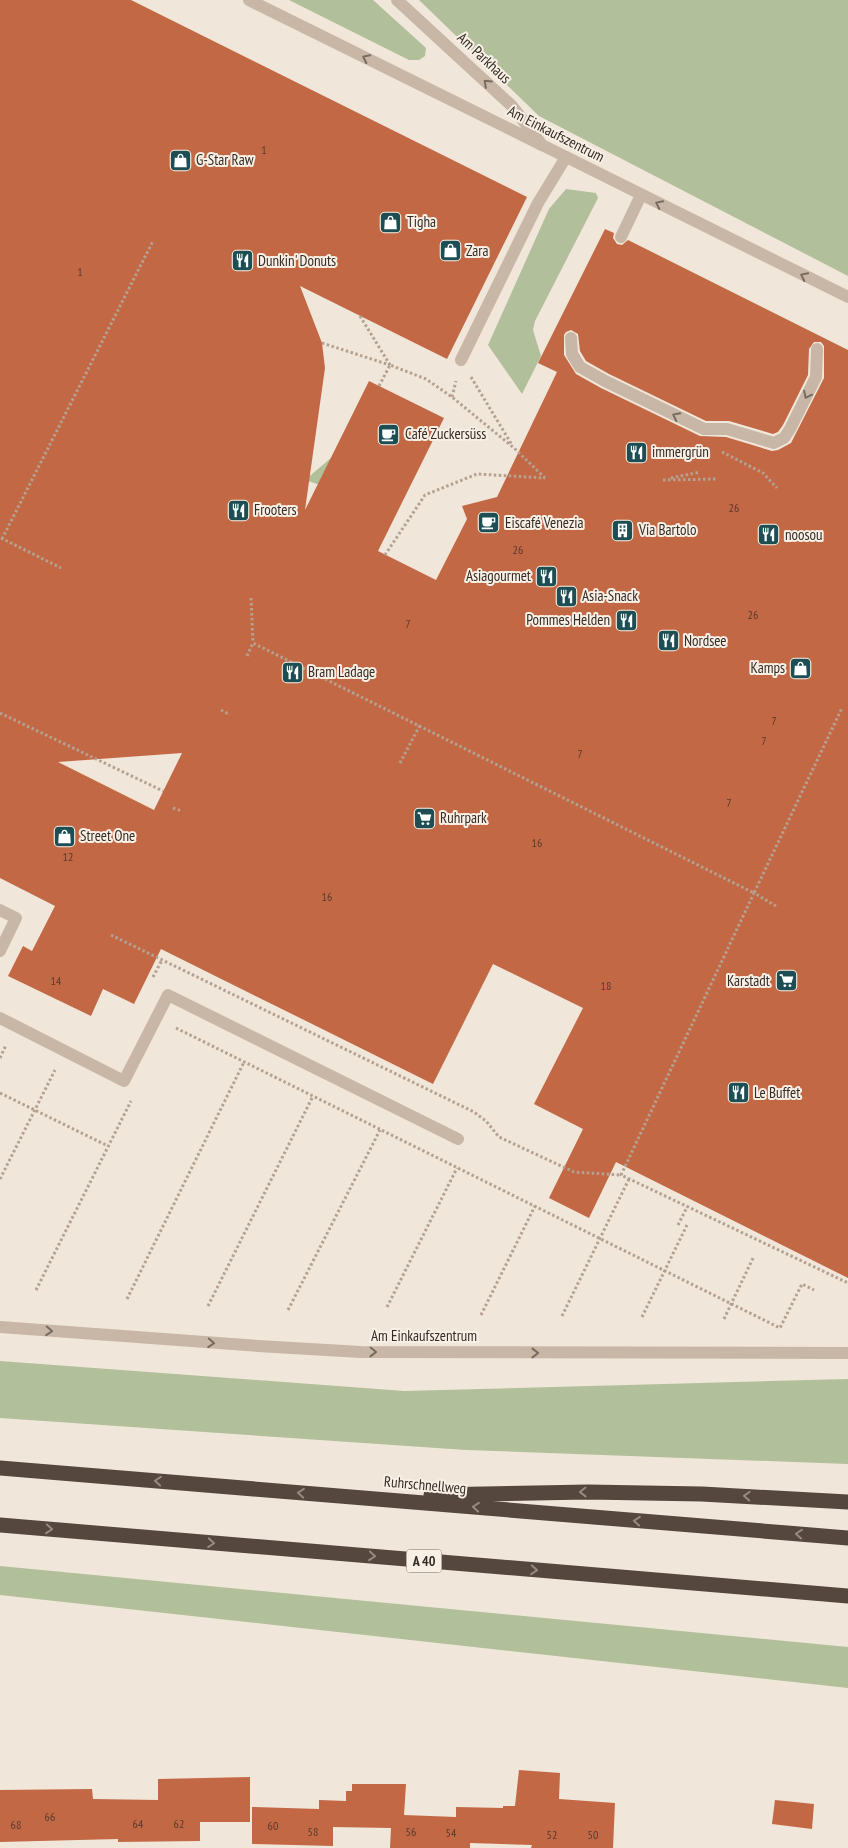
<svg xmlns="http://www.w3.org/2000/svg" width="848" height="1848" viewBox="0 0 848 1848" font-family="'PT Sans Narrow',sans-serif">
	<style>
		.green { fill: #b1bf9a }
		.building { fill: #c36845; fill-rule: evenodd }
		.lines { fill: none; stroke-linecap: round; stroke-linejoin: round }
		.path { stroke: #b4a190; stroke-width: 3; stroke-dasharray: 2.5 2.5; stroke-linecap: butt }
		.service { stroke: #c8b7a6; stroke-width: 12 }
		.minor { stroke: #c8b7a6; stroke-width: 12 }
		.motorway { stroke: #55463e; stroke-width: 15 }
		.oneway { stroke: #776a60 }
		.oneway2 { stroke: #968a81 }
		.labels { text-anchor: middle; stroke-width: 4; stroke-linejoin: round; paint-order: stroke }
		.number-label { font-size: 12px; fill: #583a2e }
		.shield { fill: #f8f0e5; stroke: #6f665f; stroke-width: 1 }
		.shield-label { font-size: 14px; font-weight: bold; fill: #342b26 }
		.street-label { font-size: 15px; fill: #342b26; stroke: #f8f0e5 }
		.poi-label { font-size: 15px; fill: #342b26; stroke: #f8f0e5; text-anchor: start }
	</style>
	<rect width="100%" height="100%" fill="#f0e6d9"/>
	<g class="green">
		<path d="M289,0H373L426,48L425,56L419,60H409Z"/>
		<path d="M419,0H848V276L539,116Z"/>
		<path d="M566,189L596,193L598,198L535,321L533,330L541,356L522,394L488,345L549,209Z"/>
		<path d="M337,453L323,486L305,480Z"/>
		<path d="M0,1361L404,1391L848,1379V1464L466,1450L0,1418Z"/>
		<path d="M0,1566L848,1647V1688L0,1595Z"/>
	</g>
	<g class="building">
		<path d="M0,0H131L527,197L447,359L300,286L322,343L325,368L305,510L369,381L444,418L378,551L436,580L467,519L462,506L497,497L557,372L538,363L605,229L614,233L613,238L617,244L622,245L628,240L848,350V1278L616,1162L589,1218L549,1198L583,1129L534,1104L583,1008L493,964L433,1084L161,949L134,1004L103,989L91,1016L8,976L23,946L32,951L55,906L0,878ZM571,330L578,334L580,351L586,361L609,374L706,421H729L773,434L778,432L783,425L808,375L809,349L814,342H821L824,346V378L791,443L778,450L772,451L726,437L700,436L601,388L576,374L564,355V335L566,332ZM182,753L154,810L58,762Z"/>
		<path d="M519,1770L560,1773L559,1799L615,1803L613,1848H531L532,1845L470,1843V1848H390L391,1828L333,1827V1846L252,1844V1807L319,1809V1800L346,1801V1791H352V1784H406L404,1815L456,1817V1807L503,1808V1806H515Z"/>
		<path d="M250,1777V1822H200V1841L118,1842V1839L0,1842V1790L92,1789L93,1799L158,1800V1779Z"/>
		<path d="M775,1800L814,1804L812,1829L772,1824Z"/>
	</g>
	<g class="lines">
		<g class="path">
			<path d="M360,316L390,365"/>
			<path d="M322,343L390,365"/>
			<path d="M471,377L512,445"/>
			<path d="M379,386L390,365L426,379L452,397L514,448L545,478"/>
			<path d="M452,397L456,381"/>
			<path d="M722,452L763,473L777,488"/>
			<path d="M671,478L700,472"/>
			<path d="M663,480L717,479"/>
			<path d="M1,538L61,568"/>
			<path d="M2,539L153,241"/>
			<path d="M385,555L425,495L477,474L545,478"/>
			<path d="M251,598L253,643"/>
			<path d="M247,656L253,643L754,893L842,708"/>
			<path d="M221,710L230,715"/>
			<path d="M0,713L163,791"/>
			<path d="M400,763L420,725"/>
			<path d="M173,808L182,811"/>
			<path d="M776,906L754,893L621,1175L848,1283"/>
			<path d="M111,935L474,1112L486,1121L499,1137L574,1172L621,1175"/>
			<path d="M153,977L162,960"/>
			<path d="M176,1028L780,1328L802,1284L814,1290"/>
			<path d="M0,1058L6,1045"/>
			<path d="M0,1093L108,1146"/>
			<path d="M0,1179L55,1070"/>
			<path d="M678,1225L687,1207"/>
			<path d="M36,1290L131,1101"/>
			<path d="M127,1299L244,1062"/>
			<path d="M208,1306L313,1096"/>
			<path d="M387,1307L457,1168"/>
			<path d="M288,1310L380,1130"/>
			<path d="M481,1315L535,1206"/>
			<path d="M562,1316L629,1179"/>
			<path d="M642,1317L687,1225"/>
			<path d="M724,1319L754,1256"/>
		</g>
		<g class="service">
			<path d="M249,0L542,145"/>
			<path d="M621,237L641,195"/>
			<path d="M571,338L572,354L580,367L605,381L704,429H727L774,443L784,438L790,429L816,377L817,349"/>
			<path d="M461,360L538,203L566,157"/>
			<path d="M0,910L16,918L0,951"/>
			<path d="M0,1018L124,1081L168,995L458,1139"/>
			<path d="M0,1327L258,1346L361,1352L848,1353"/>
		</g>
		<path class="minor" d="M397,0L512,106L542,145L848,297"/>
		<g class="motorway">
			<path d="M0,1468L848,1538"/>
			<path d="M431,1495L588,1492L702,1494L848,1502"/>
			<path d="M0,1525L848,1596"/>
		</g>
	</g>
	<defs><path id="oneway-chevron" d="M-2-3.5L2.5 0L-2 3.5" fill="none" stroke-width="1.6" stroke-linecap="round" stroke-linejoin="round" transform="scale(1.25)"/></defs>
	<g class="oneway">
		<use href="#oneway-chevron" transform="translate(366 58) rotate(-154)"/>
		<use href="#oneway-chevron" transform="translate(487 83) rotate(-137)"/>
		<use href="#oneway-chevron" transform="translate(659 204) rotate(-154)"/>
		<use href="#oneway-chevron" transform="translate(804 276) rotate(-154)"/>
		<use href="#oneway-chevron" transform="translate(807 395) rotate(116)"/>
		<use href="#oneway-chevron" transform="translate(676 416) rotate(-154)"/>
		<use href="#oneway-chevron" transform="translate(49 1331) rotate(4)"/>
		<use href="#oneway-chevron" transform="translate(211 1343) rotate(4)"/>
		<use href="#oneway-chevron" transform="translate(373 1352) rotate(1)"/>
		<use href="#oneway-chevron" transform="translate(535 1353)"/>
	</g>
	<g class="oneway2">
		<use href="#oneway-chevron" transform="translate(158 1481) rotate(-175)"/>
		<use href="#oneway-chevron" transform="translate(583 1492) rotate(179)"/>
		<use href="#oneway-chevron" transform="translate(301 1493) rotate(-175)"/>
		<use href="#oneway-chevron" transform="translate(747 1496) rotate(-177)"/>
		<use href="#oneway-chevron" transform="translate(476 1507) rotate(-175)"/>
		<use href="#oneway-chevron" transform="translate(637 1521) rotate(-175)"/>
		<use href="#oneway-chevron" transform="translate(49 1529) rotate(5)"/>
		<use href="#oneway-chevron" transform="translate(799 1534) rotate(-175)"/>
		<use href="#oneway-chevron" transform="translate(211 1543) rotate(5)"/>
		<use href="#oneway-chevron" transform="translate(372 1556) rotate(5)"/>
		<use href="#oneway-chevron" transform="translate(534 1570) rotate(5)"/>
	</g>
	<defs>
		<symbol id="shop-square" viewBox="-11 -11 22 22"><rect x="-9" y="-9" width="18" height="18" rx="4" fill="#1d4e54" stroke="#f8f0e5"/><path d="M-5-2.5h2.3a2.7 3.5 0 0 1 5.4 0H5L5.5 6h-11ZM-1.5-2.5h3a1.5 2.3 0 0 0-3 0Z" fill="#fff"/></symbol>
		<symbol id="restaurant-square" viewBox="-11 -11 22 22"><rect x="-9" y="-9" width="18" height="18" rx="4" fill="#1d4e54" stroke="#f8f0e5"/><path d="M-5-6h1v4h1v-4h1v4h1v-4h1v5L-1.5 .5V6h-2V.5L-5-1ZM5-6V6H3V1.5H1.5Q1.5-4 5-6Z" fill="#fff"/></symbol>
		<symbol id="cafe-square" viewBox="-11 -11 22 22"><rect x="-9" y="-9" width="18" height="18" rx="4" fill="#1d4e54" stroke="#f8f0e5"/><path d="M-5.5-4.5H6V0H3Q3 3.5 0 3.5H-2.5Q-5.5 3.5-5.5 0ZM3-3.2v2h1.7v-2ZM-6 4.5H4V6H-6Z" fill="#fff"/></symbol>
		<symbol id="building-square" viewBox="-11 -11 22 22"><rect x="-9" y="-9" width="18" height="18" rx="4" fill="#1d4e54" stroke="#f8f0e5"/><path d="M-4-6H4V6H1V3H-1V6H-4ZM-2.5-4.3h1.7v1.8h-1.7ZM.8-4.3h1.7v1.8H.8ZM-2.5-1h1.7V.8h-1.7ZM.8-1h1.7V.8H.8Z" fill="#fff"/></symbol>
		<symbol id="supermarket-square" viewBox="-11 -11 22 22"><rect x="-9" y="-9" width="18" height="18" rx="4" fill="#1d4e54" stroke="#f8f0e5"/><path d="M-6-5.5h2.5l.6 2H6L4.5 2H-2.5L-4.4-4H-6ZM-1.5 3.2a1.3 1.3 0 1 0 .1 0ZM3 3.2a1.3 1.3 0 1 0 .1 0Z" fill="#fff"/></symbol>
	</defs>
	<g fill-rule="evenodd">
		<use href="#shop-square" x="168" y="148" width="25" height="25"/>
		<use href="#shop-square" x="378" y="210" width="25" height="25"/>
		<use href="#shop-square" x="438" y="238" width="25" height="25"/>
		<use href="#restaurant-square" x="230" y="248" width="25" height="25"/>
		<use href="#cafe-square" x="376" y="422" width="25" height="25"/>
		<use href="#restaurant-square" x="624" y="440" width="25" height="25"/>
		<use href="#restaurant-square" x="226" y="498" width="25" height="25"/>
		<use href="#cafe-square" x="476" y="510" width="25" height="25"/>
		<use href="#building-square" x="610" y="518" width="25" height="25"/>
		<use href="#restaurant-square" x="756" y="522" width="25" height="25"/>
		<use href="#restaurant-square" x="534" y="564" width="25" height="25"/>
		<use href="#restaurant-square" x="554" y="584" width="25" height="25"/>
		<use href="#restaurant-square" x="614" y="608" width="25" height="25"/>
		<use href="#restaurant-square" x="656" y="628" width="25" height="25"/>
		<use href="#shop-square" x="788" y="656" width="25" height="25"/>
		<use href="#restaurant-square" x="280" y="660" width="25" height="25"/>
		<use href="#supermarket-square" x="412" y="806" width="25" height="25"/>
		<use href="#shop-square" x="52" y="824" width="25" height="25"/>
		<use href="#supermarket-square" x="774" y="968" width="25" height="25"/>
		<use href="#restaurant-square" x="726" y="1080" width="25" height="25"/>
	</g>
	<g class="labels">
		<g class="number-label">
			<text x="264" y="154">1</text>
			<text x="80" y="276">1</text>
			<text x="734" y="512">26</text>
			<text x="518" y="554">26</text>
			<text x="753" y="619">26</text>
			<text x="408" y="628">7</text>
			<text x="774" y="725">7</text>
			<text x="764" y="745">7</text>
			<text x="580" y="758">7</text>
			<text x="729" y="807">7</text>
			<text x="537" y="847">16</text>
			<text x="68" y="861">12</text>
			<text x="327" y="901">16</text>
			<text x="56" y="985">14</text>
			<text x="606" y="990">18</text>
			<text x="50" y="1821">66</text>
			<text x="138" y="1828">64</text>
			<text x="179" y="1828">62</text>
			<text x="16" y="1829">68</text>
			<text x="273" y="1830">60</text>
			<text x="313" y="1836">58</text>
			<text x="411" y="1836">56</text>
			<text x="451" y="1837">54</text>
			<text x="552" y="1839">52</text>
			<text x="593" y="1839">50</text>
		</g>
		<rect class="shield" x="406.5" y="1549.5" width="35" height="23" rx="4"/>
		<g class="shield-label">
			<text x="424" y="1566">A 40</text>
		</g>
		<g class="street-label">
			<text transform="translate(484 58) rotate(43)" y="5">Am Parkhaus</text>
			<text transform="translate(556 134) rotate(27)" y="5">Am Einkaufszentrum</text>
			<text x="424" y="1341">Am Einkaufszentrum</text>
			<text transform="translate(425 1485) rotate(5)" y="5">Ruhrschnellweg</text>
		</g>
		<g class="poi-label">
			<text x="196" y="165">G-Star Raw</text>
			<text x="407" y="227">Tigha</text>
			<text x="466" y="256">Zara</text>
			<text x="258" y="266">Dunkin' Donuts</text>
			<text x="405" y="439">Café Zuckersüss</text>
			<text x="652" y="457">immergrün</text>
			<text x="254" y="515">Frooters</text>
			<text x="505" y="528">Eiscafé Venezia</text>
			<text x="639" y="535">Via Bartolo</text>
			<text x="785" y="540">noosou</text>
			<text x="531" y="581" text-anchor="end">Asiagourmet</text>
			<text x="582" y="601">Asia-Snack</text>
			<text x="610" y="625" text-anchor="end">Pommes Helden</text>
			<text x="684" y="646">Nordsee</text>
			<text x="785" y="673" text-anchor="end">Kamps</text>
			<text x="308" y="677">Bram Ladage</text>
			<text x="440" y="823">Ruhrpark</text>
			<text x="80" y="841">Street One</text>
			<text x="770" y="986" text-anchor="end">Karstadt</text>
			<text x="754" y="1098">Le Buffet</text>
		</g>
	</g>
</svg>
